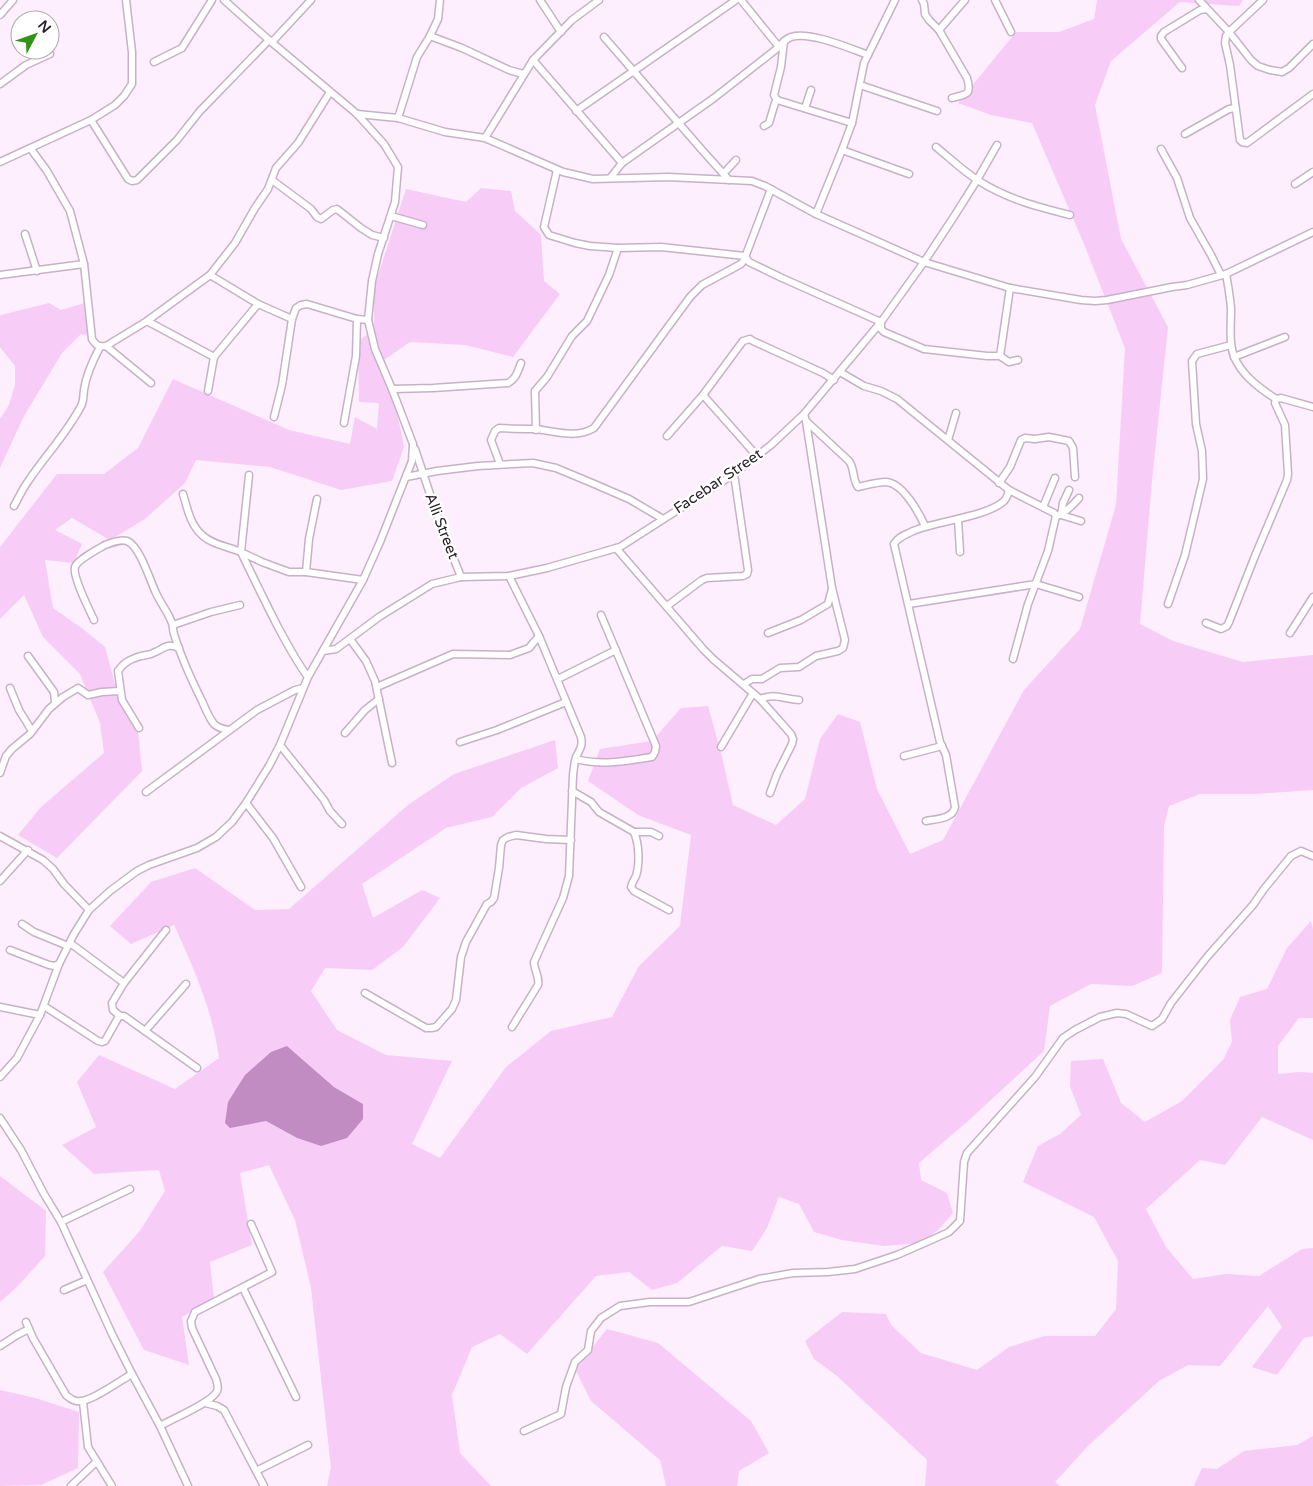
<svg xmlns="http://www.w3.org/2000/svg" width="1313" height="1486" viewBox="0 0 1313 1486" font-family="'Varela Round',sans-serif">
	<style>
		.green { fill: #f7ccf7; fill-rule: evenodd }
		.water { fill: #c18cc1 }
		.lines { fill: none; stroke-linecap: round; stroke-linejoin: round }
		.street-casing { stroke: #c8b1c8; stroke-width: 9 }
		.street { stroke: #fff; stroke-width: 6 }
		.labels { text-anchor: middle; stroke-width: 5; stroke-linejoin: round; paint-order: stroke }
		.street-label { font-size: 15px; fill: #2a212a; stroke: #fff }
	</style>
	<rect width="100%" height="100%" fill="#fdeffd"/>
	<g class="green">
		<path d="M1097,0H1243L1239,6L1180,2L1111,61L1095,105L1121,239L1168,327L1152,480L1140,624L1173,641L1243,662L1313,655V790L1254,794H1200L1169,806L1164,826L1162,973L1132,986L1091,984L1050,1006L1044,1051L967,1122L919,1163L921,1180L947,1193L953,1213L939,1229L921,1243L884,1246L842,1240L814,1232L799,1204L779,1197L767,1228L752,1251L722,1246L677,1283L652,1290L629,1272L596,1276L527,1354L500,1334L472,1347L452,1395L460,1453L491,1486H327L331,1468L311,1288L295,1220L269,1165L240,1173L252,1245L210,1262L214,1299L182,1317L189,1365L144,1350L103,1272L139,1232L165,1191L159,1170L94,1174L62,1145L96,1127L77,1082L99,1055L175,1089L219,1058C213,1012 194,968 174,925L131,944L110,926L151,882L195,868L255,910L289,909L408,805L454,774L555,740L558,768L521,788L492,817L446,828L362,884L373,918L422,890L440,898L403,947L372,970L325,968L311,991L337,1030L386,1055L452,1061L412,1144L440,1158L506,1067L551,1031L612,1017L639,966L680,926L691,835L638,815L588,781L600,749L652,741L681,708L708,706L722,757L733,805L776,825L805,799L820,739L838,714L860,722L877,789L910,854L943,840L1024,690L1080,629L1116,505L1125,348L1084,244L1032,123L991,115L958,103L1016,32H1059L1094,19ZM287,1046L334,1087L363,1104L321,1146L297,1138L266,1121Z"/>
		<path d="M481,188L511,191L515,211L541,235L544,281L560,294L513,357L465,345L410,342L384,360L399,422L404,447L392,481L341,490L270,467L196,460L185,483L145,519L110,540L72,518L55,530L82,544L74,563L45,560L53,608L83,629L105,647L115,684L138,731L142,771L57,858L18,835L41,807L104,753L100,723L80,674L43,637L24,595L0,619V547L57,474H104L138,448L173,379L289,430L350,444L355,417L377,429L379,403L359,402L358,341L374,330V288L406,189L466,202Z"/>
		<path d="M88,302L93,337L81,334L62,353L24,416L0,468V419L9,405L15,385V366L0,347V316L1,315L49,303L61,310Z"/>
		<path d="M1311,921L1313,929V1018H1299L1278,1046V1074L1299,1072L1313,1073V1140L1262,1117L1225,1165L1200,1160L1146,1209L1166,1247L1193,1279L1226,1274L1259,1276L1302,1249L1313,1248V1336L1304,1338L1277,1375L1252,1367L1282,1327L1268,1306L1220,1366L1188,1365L1159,1381L1088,1446L1055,1482L1060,1486H925L927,1460L837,1376L814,1359L805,1341L842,1312L886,1314L891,1325L921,1353L977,1370L1009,1347L1045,1336H1095L1116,1309L1118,1261L1094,1217L1023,1182L1038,1146L1060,1134L1081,1115L1070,1086L1071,1061L1103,1059L1121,1103L1145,1122L1182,1101L1223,1060L1232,1042L1230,1020L1240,997L1267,989L1287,948Z"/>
		<path d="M0,1176L46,1211L45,1256L17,1287L0,1302Z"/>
		<path d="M607,1329L658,1343L751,1421L769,1453L739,1471L737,1486H666L660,1460L591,1401L575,1369Z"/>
		<path d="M0,1390L35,1398L79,1412L78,1468L41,1485L0,1486Z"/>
		<path d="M1313,1436V1486H1194L1202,1468L1217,1469L1244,1451L1297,1445Z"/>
	</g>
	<path class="water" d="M287,1046L334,1087L363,1104V1119L347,1138L321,1146L297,1138L266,1121L230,1128L225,1123L228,1102L245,1075L271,1052Z"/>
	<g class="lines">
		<defs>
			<g id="street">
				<path d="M540,0L561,32"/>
				<path d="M741,0L779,47"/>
				<path d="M922,0L924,4L925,14L929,20L939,30L967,78C972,95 967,94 952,98"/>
				<path d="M995,0L1011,32"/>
				<path d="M1199,0L1229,32L1251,60L1258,66L1270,70L1282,72L1289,68L1313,44"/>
				<path d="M1263,0L1229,32L1226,36L1225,43L1230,65L1240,140L1242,142L1247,143L1313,94"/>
				<path d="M0,15L13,0"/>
				<path d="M939,30L965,0"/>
				<path d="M430,36L462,48L509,70L523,74"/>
				<path d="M604,37L702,150L729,180"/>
				<path d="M272,42L311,0"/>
				<path d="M533,60L622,163"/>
				<path d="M154,62L182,48L212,0"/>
				<path d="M1182,68L1161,39V36L1164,32L1200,10L1207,9"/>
				<path d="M0,84L26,65L50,54"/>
				<path d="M860,85L937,111"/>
				<path d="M777,100L852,123"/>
				<path d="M777,100L774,95L781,67L784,41"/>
				<path d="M805,108L811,90"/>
				<path d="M576,111L736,0"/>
				<path d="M357,114L398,118L445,132L485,138L563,172L593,179L668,177L752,181L765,186L816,214L924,262L1010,288L1081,300L1095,301L1107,300L1172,287L1187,285L1226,274L1313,232"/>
				<path d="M398,118L417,57L430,36L438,19L440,0"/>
				<path d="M91,120L128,179L132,181L137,180L177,140L200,111L269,40"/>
				<path d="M764,126L769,123L775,103L777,100"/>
				<path d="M1185,134L1229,109L1235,108"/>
				<path d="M485,138L533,60L572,20L599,0"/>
				<path d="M936,147C950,158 964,172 979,181C1007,199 1038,207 1070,215"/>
				<path d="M31,149L47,171L70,211L84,264L92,339C96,345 98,347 106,346L147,321L210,275L235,243L255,208L268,189L276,168L298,143L330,92"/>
				<path d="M1161,149L1177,178L1190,218L1211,255L1221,275"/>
				<path d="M842,150L909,174"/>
				<path d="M0,162L91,120L115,105L124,96L132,84V52L126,0"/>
				<path d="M557,170L544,227L549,235L575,243L590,246L618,248L661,247L745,256L749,262L782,278L881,322"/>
				<path d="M724,173L736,160"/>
				<path d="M611,177L622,163L714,98L779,47C782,43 786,39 791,37C810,31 849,48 868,55"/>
				<path d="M272,180L311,209L317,217L321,219L333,210L337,209L361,228L372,235L384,238"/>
				<path d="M1295,184L1313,172"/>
				<path d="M816,214L842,150L852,123L864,63L895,0"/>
				<path d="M391,216L423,225"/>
				<path d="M25,234L37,271"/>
				<path d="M1226,274C1228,285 1230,297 1231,308C1231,320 1230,332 1231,343C1233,369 1256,386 1276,399L1281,398L1313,407"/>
				<path d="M0,275L84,264"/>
				<path d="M210,275L258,304L292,319"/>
				<path d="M147,321L214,357L258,304"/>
				<path d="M881,322V329L884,332L924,349L987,356H1000L1009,362L1018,360"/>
				<path d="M106,346L151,383"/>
				<path d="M1000,356L1010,288"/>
				<path d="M1234,357L1285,337"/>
				<path d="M840,372L864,386L881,391L897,399L1009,490L1054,513L1056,516"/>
				<path d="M392,389L433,388L508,383C516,379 518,371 521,363"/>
				<path d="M208,391L214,357"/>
				<path d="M703,395L757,456"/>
				<path d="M274,417L282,385L292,319L296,308L301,305L307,304L357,319L368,320"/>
				<path d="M806,421L849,461C855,469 852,479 858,487C867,485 877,482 886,482C903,483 919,513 925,526"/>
				<path d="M344,423L356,356L357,319"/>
				<path d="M536,430L535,391L547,377L572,336L587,321L609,275L618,248"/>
				<path d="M667,436L703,395L743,341L750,339L753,341L823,373L834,380"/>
				<path d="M948,440L956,413"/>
				<path d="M415,449L440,524L461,577"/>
				<path d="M500,464L491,440L495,431L499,428C511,429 523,429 535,429C555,431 576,439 594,428L690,297L702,285L741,264L744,260L771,189"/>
				<path d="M249,475L241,552L262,562L289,572H306L363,580"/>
				<path d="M406,477L437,471L478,466L533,463L556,468L592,483L629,499L663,519"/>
				<path d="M999,483L1010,467L1021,440L1025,438L1035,439L1049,437L1069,441L1073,448L1075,477"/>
				<path d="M183,494C187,507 190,524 201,534C210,544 229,547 241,552C253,577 265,602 278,627C287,644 296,661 308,677"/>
				<path d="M14,506C19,497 23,488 29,480C46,455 66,434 80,408C84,402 83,397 84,390C86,375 93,360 100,347"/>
				<path d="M1043,507L1055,478"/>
				<path d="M1061,515L1063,503L1069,490"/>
				<path d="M1061,515L1081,521"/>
				<path d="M1056,516C1065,514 1073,505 1079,498"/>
				<path d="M958,519L960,552"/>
				<path d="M616,548L704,650L713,659L760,699L791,734L793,739L792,744L777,774L770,793"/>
				<path d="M306,572L309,539L317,499"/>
				<path d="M509,576L539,636L581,737C583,746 580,749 576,757C574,763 574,769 573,775L569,876L563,898L534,962C534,970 540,977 538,985L512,1027"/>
				<path d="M909,604L1036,584L1079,597"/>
				<path d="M1168,604L1185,555L1203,479L1202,451L1196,424L1192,361L1197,354L1231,345"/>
				<path d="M667,606L702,580L707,578L743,576L747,574L748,570L734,474"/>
				<path d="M94,620C90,611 72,576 75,567C77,560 98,549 105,545C110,543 122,539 127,541C140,546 150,581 156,593C161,604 168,612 172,623C173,627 173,631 174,634C181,657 191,679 202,701C205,708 209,718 214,724C218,728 223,729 228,730"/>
				<path d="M1206,623L1221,629L1227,626L1229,622L1255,556L1287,480L1288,474L1285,425L1275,403L1276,399"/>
				<path d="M173,625L211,612L240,605"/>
				<path d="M768,633L801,620L828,604L832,589"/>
				<path d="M1290,633L1313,597"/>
				<path d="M350,639L366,661L375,681L392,763"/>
				<path d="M323,651L336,649L379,617L432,584L461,577L509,576L547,568L620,547L734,474L771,445L804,414L881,322L924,262L955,215L977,180L997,145"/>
				<path d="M28,656L54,692L55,702"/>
				<path d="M1013,659L1028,604L1048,551L1056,516"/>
				<path d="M558,679L616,650"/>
				<path d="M744,684L752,679H762L780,668L799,667L816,656L838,651L843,648L845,640L832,588L806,421L804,414"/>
				<path d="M377,687L453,654L510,655L529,648L539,636"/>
				<path d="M10,688L19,710L32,731"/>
				<path d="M760,699C776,693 782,699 799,700"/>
				<path d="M139,728L122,700L118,671C124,662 131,659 141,656C145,655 150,655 153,653C164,649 167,642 179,648"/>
				<path d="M345,733L365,710L379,699"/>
				<path d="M460,742L497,730L566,702"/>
				<path d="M280,745L324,800L330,811L342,824"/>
				<path d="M721,747L753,693"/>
				<path d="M904,756L942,746"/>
				<path d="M576,759C601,766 627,761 652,757L655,752L656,746L601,615"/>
				<path d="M0,773L6,756L12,749L30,734L49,709L63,697L78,688L88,695L102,692L120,691"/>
				<path d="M572,791L591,802L599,812L634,832C639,844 640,863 636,876C634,880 632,883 631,887L634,891L669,910"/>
				<path d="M146,792L257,710L295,690L303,688"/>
				<path d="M246,803L273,838L301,887"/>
				<path d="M926,821C936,819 953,819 955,807L946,755L940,742L894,544C898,537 905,535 913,531C936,521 987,517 1004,501C1007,498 1008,494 1009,490"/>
				<path d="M634,832H651L659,836"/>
				<path d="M0,836L43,860L53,869L64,884L89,910"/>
				<path d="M0,881L28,850"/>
				<path d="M22,924L34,932L68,946"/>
				<path d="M70,943L124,983L112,1003L113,1010L120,1016H124L197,1068"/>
				<path d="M10,950L49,965L55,966L59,964"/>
				<path d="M124,983L166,930"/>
				<path d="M365,993L426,1028H431L436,1027L452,1009L456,1000L461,957L466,942L487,904L491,902L494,898L499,868L501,845L503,840L508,837L516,835L546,839L571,840"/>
				<path d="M44,1006L98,1041L102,1042L105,1041L118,1018L120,1016"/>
				<path d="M0,1007L40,1015"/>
				<path d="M145,1031L186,984"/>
				<path d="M0,1077L17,1058L40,1015L59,964L74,934L89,910L110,891L137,871L149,865L197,848L216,837L232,822L246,803L269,766L280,745L308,677L363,580L380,542L412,461L413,444L392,389L375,349L368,320L372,281L378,254L395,202L398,167L384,144L357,114L269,40L224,0"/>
				<path d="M0,1118L21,1150L44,1194L61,1222L112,1334L132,1374L160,1426L188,1486"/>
				<path d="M61,1222L130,1189"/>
				<path d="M243,1288L296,1397"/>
				<path d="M64,1290L87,1280"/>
				<path d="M26,1322L33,1338L66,1395C71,1399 74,1402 81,1401C92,1401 121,1380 132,1374"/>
				<path d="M0,1346L17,1335L29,1329"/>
				<path d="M83,1402L88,1447L112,1486"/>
				<path d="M205,1403L217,1406L224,1410L264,1486"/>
				<path d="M160,1426C172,1419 213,1402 217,1391C219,1387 217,1383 216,1379L192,1328L191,1321L195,1312L272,1272L251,1224"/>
				<path d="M524,1431L561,1414L566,1387L575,1362L588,1350L591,1331L601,1318L620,1306L650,1302H689L759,1279L793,1273L828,1272L855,1269L897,1255L929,1241L949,1232L960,1221L964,1162L967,1153L1035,1077L1063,1038L1075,1030L1100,1017L1117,1013L1126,1014L1152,1026L1162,1019L1171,1003L1207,957L1253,905L1264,889L1291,856L1301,851L1313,856"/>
				<path d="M256,1471L308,1445"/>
				<path d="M71,1486L94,1464L97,1463L99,1465"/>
			</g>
		</defs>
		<use href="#street" class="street-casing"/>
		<use href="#street" class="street"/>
	</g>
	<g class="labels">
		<g class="street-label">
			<text transform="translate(718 481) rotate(-34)" y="5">Facebar Street</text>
			<text transform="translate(442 526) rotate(69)" y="5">Alli Street</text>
		</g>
	</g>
	<g transform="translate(35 35) rotate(49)"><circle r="24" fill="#ffffff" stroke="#aaa6aa"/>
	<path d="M0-4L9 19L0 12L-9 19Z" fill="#329416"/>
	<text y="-8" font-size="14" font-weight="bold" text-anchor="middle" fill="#2a212a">N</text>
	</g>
</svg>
